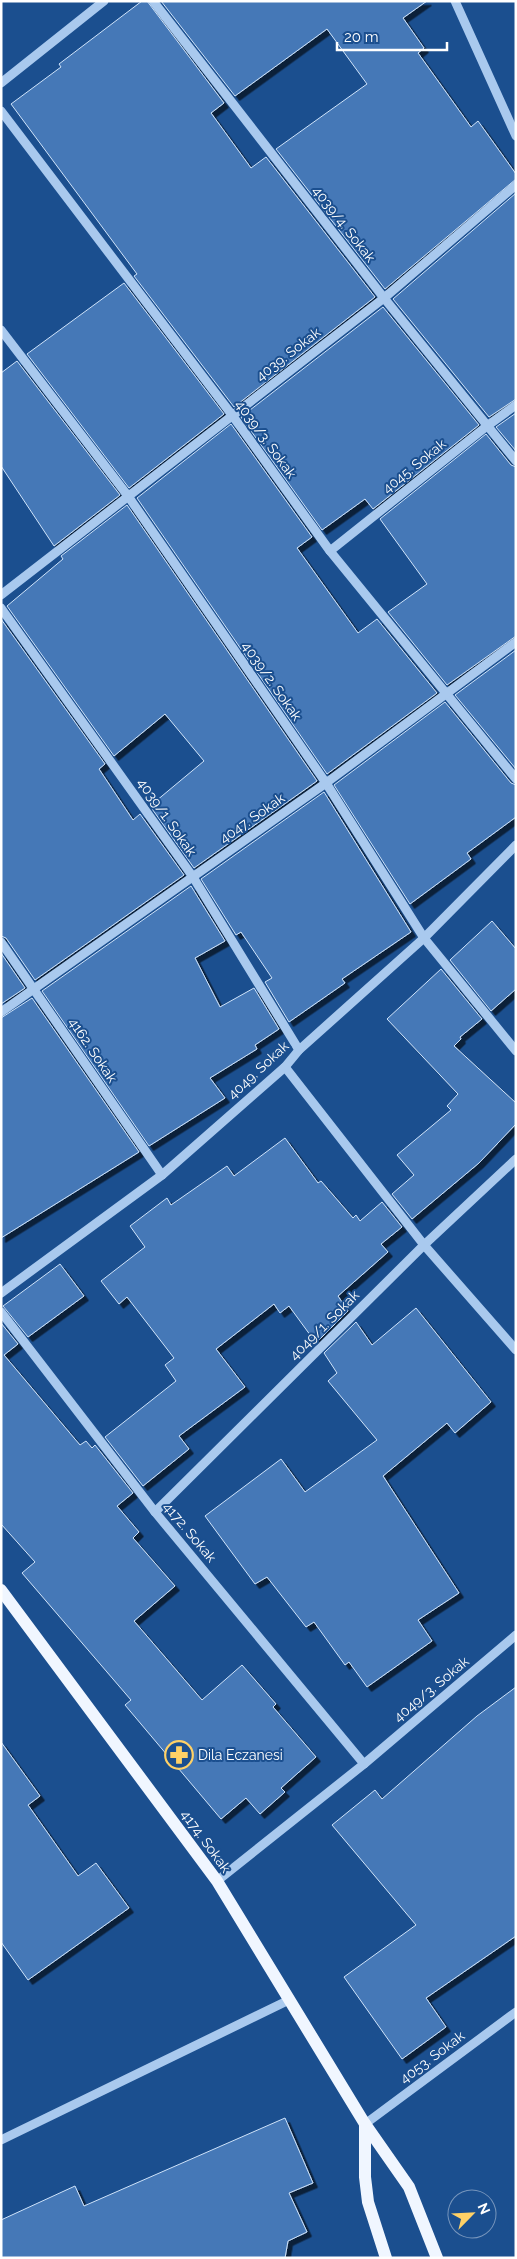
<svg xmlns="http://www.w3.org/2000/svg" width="517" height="2259" viewBox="0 0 517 2259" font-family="Raleway,sans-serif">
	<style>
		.building { fill: #4478b7; stroke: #cfe3fa; filter: url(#shadow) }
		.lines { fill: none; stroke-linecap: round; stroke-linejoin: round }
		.minor { stroke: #a9c9ee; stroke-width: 9 }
		.major { stroke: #f0f6ff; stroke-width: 12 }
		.labels { text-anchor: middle; stroke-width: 4; stroke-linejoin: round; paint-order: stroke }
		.street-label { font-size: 14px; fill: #fff; stroke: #1b4f8f }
		.poi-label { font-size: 14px; fill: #fff; stroke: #1b4f8f; text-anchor: start }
	</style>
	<defs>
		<filter id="shadow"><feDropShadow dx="4.5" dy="4.5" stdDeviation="0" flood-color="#0009"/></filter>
	</defs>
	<rect width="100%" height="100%" fill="#1b4f8f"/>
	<g class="building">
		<path d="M142,1H147L224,103L211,113L251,168L266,157L375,297L234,407L134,276L137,274L11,104L61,67L59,64Z"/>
		<path d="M161,1H427L403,18L424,48L418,53L471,127L478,121L516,174V179L385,289L276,149L367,84L327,29L235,96Z"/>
		<path d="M516,193V399L489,417L393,299Z"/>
		<path d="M124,283L224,414L129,488L27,354Z"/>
		<path d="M383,307L479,425L373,509L365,499L322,530L241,417Z"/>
		<path d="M17,361L120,495L54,546L1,466V373Z"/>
		<path d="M516,413V451L496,427Z"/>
		<path d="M231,424L312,537L297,548L358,633L377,619L437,693L327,774L137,498Z"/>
		<path d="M486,434L511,465L516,467V636L447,685L388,612L427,584L380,519Z"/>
		<path d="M127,505L317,781L194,868L150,806L204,761L165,714L114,756L7,606L63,559L61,556Z"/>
		<path d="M1,619L105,764L99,769L133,820L140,814L184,875L35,980L6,938L1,936Z"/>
		<path d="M516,650V769L455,695Z"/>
		<path d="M445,702L511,783L516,785V817L467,853L471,859L410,904L334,785Z"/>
		<path d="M324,792L411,932L342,979L345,983L289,1022L265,982L272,978L241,932L236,935L201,879Z"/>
		<path d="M191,886L225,941L195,958L220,1007L254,988L279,1029L255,1045L257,1049L210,1078L225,1098L149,1146L42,991Z"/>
		<path d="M492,921L516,949V989L491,1011L450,960Z"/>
		<path d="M1,953L25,988L1,1004Z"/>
		<path d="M441,969L482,1019L460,1037L461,1039L454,1046L516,1103V1124L479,1163L412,1219L392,1194L414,1175L397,1155L451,1110L447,1106L458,1094L387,1019Z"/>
		<path d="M32,998L139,1152L1,1238V1018Z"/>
		<path d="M285,1138L318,1183L321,1181L353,1218L356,1215L360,1221L382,1202L402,1227L381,1244L388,1252L338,1296L348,1311L316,1343L289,1306L280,1313L274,1304L216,1349L245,1387L179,1436L189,1449L143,1486L105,1437L176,1381L165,1365L174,1358L127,1297L119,1304L101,1281L145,1247L130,1226L167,1198L171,1205L227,1166L234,1176Z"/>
		<path d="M60,1264L84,1296L28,1337L3,1306Z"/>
		<path d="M416,1308L491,1402L455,1433L447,1423L383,1476L459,1593L418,1620L432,1641L367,1687L349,1662L345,1665L314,1622L306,1627L267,1577L255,1584L205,1516L281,1459L305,1492L377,1440L328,1381L337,1373L324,1353L356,1322L372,1345Z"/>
		<path d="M1,1323L18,1344L4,1355L80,1445L86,1441L92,1448L95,1445L133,1493L117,1506L139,1532L133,1538L175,1586L134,1621L202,1700L242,1665L276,1704L273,1707L316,1757L281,1788L285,1792L260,1814L246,1798L221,1819L125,1705L131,1700L22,1573L35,1562L1,1524Z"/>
		<path d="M516,1687V1936L426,1998L446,2027L402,2059L344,1977L416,1925L332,1825L375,1790L382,1799L477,1716Z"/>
		<path d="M1,1742L40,1796L28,1805L78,1876L96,1863L129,1908L28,1980L1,1942Z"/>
		<path d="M285,2118L313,2183L289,2193L307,2232L288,2241L285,2258H1V2220L75,2186L84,2206Z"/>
	</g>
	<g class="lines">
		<g class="minor">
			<path d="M153,1L384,298L516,461"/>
			<path d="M455,1L516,136"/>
			<path d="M1,83L104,1"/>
			<path d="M1,111L232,415L330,551L516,779"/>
			<path d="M1,330L128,496L326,783L424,938L516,1051"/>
			<path d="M330,551L487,426L516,405"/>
			<path d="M1,595L384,298L516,185"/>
			<path d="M1,608L193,877L299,1050"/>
			<path d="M1,942L162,1175"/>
			<path d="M1,1012L326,783L516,642"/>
			<path d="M285,1067L424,1245L516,1350"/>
			<path d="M1,1293L162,1175L285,1067L299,1050L424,938L516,845"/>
			<path d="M1,1312L155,1512L364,1764"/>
			<path d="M155,1512L424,1245L516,1159"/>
			<path d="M217,1881L364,1764L516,1635"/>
			<path d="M365,2124L516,2012"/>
			<path d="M1,2140L289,2000"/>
		</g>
		<g class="major">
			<path d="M1,1590L217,1881L365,2124L409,2187L437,2258"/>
			<path d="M365,2124V2177L368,2202L386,2258"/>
		</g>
	</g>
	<defs>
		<symbol id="pharmacy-ring" viewBox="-11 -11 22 22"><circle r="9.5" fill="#1b4f8f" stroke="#ffd166" stroke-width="1.5"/><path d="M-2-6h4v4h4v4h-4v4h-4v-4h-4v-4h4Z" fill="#ffd166"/></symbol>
	</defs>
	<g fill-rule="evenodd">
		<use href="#pharmacy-ring" x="163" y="1739" width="32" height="32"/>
	</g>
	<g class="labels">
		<g class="street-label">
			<text transform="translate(344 224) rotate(52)" y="5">4039/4. Sokak</text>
			<text transform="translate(288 354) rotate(-38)" y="5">4039. Sokak</text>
			<text transform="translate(266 439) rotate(54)" y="5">4039/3. Sokak</text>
			<text transform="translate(414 466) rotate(-39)" y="5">4045. Sokak</text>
			<text transform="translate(272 681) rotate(55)" y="5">4039/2. Sokak</text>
			<text transform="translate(167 817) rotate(55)" y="5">4039/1. Sokak</text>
			<text transform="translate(252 818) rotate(-35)" y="5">4047. Sokak</text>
			<text transform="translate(93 1050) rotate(56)" y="5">4162. Sokak</text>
			<text transform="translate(258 1070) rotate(-43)" y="5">4049. Sokak</text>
			<text transform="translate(324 1325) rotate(-45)" y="5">4049/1. Sokak</text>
			<text transform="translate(190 1532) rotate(50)" y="5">4172. Sokak</text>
			<text transform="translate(431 1689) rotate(-40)" y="5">4049/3. Sokak</text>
			<text transform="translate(206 1841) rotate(54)" y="5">4174. Sokak</text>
			<text transform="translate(432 2057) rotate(-37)" y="5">4053. Sokak</text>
		</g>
		<g class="poi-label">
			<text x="198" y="1760">Dila Eczanesi</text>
		</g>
	</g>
	<rect width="517" height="2259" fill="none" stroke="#ffffff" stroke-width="5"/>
	<g transform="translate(472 2214) rotate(66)"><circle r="24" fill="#1b4f8f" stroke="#7695bc"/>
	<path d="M0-4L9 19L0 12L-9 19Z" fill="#ffd166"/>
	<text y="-8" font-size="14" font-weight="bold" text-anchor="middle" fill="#ffffff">N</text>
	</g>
	<path d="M337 42v8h110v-8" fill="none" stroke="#ffffff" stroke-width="2.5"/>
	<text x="344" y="42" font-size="15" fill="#ffffff" stroke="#1b4f8f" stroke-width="4" paint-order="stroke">20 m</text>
</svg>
